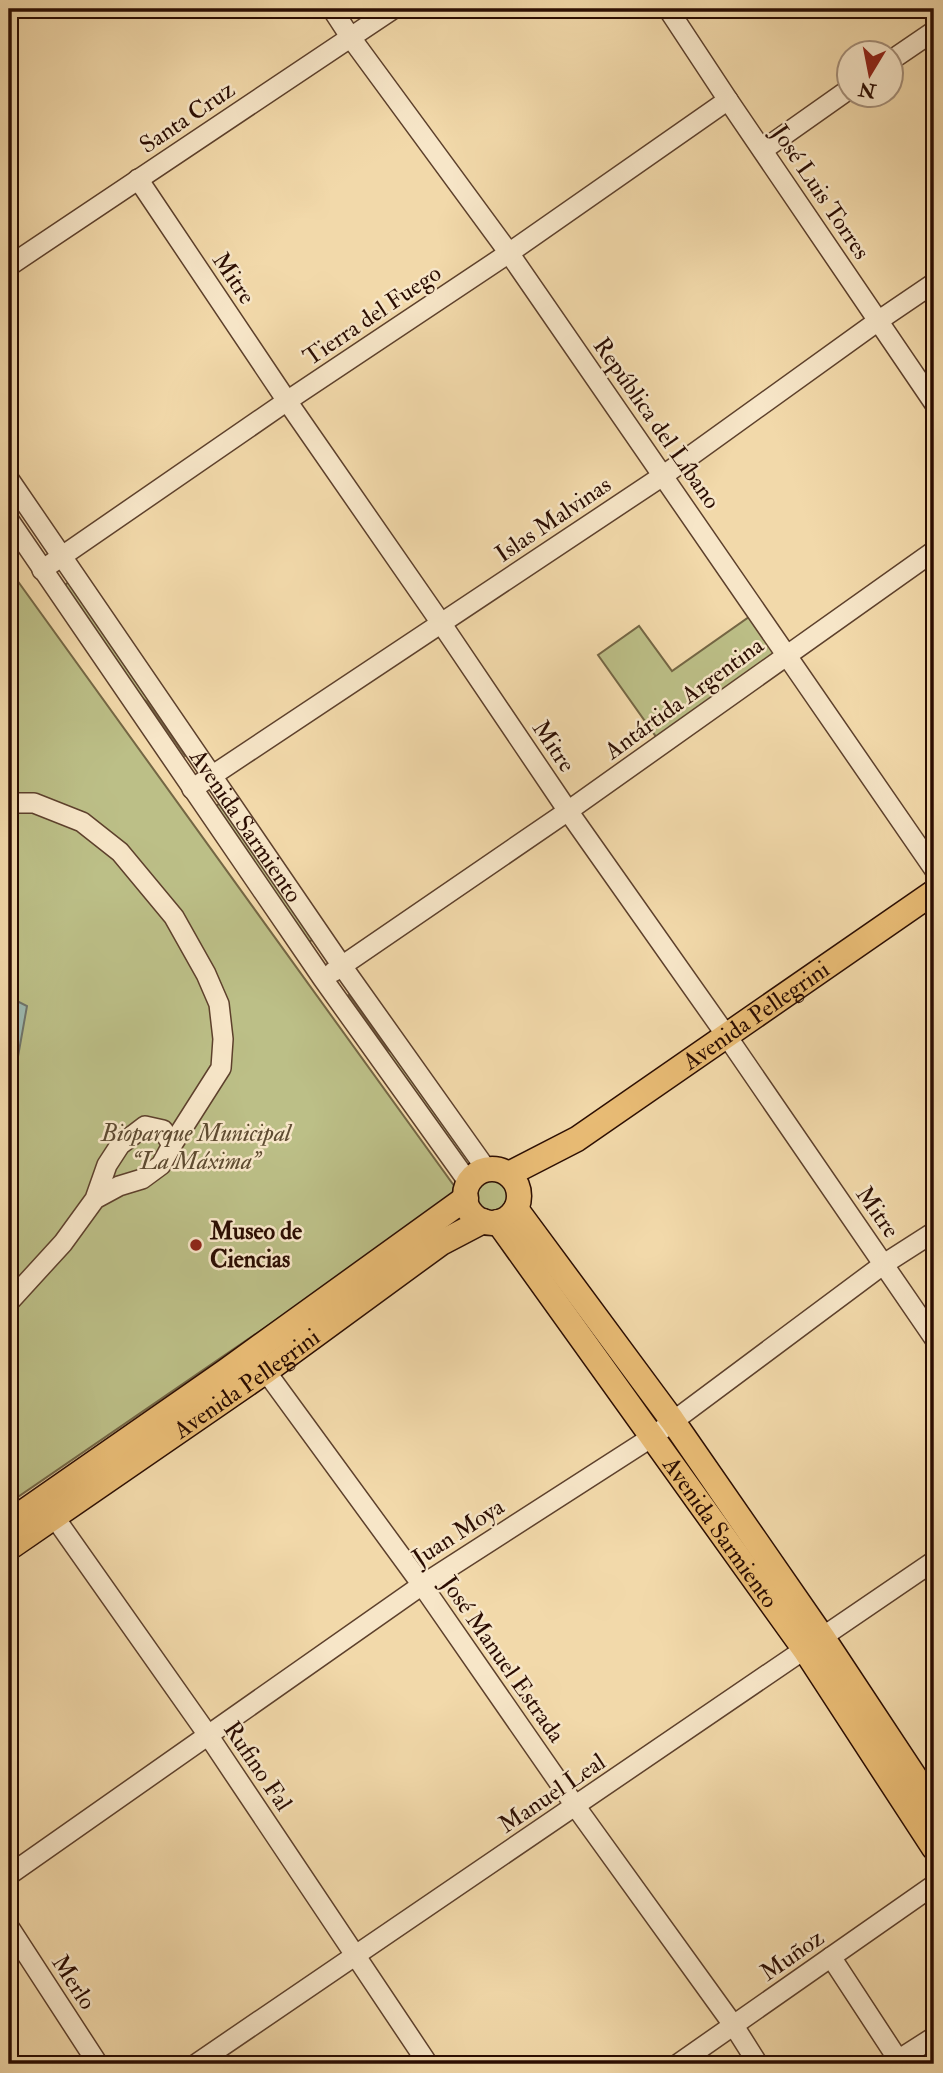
<svg xmlns="http://www.w3.org/2000/svg" width="943" height="2073" viewBox="0 0 943 2073" font-family="'IM FELL Double Pica',serif">
	<style>
		.green { fill: #bcbf87; stroke: #746644; stroke-width: 2 }
		.water { fill: #9cb9b0; stroke: #6f746a; stroke-width: 2 }
		.lines { fill: none; stroke-linecap: round; stroke-linejoin: round }
		.minor-casing { stroke: #5d402c; stroke-width: 22 }
		.major-casing { stroke: #2b0d02; stroke-width: 27 }
		.minor { stroke: #f7e6c8; stroke-width: 19 }
		.major { stroke: #e9bc75; stroke-width: 24 }
		.poi-dot { fill: #8f2418; stroke: #f7e6c8; stroke-width: 2.5 }
		.labels { text-anchor: middle; stroke-width: 5; stroke-linejoin: round; paint-order: stroke }
		.street-label { font-size: 24px; fill: #2b0d02; stroke: #f7e6c8 }
		.park-label { font-size: 24px; font-style: italic; fill: #5e4b31; stroke: #f7e6c8 }
		.poi-label { font-size: 24px; font-weight: bold; fill: #2b0d02; stroke: #f7e6c8; text-anchor: start }
	</style>
	<rect width="100%" height="100%" fill="#f2d9aa"/>
	<filter id="stains"><feTurbulence type="fractalNoise" baseFrequency=".00286" numOctaves="4"/><feColorMatrix values="0 0 0 0 .2 0 0 0 0 .09 0 0 0 0 .02 0 0 0 .5 -.17"/></filter>
	<radialGradient id="worn" r=".72"><stop offset=".6" stop-color="#630" stop-opacity="0"/><stop offset="1" stop-color="#630" stop-opacity=".3"/></radialGradient>
	<g class="green">
		<path d="M9,569L460,1194L9,1503Z"/>
		<path d="M69,582L186,755L185,756L147,702L132,690L62,587Z"/>
		<path d="M749,617L776,655L657,738L598,655L639,626L672,671Z"/>
		<path d="M221,803L314,939L307,943L214,807Z"/>
		<path d="M349,995L387,1049L402,1060L474,1163L467,1167L347,996Z"/>
		<circle cx="492" cy="1196" r="16"/>
	</g>
	<path class="water" d="M9,997L27,1006L14,1079L9,1088Z"/>
	<g class="lines">
		<defs>
			<g id="minor">
				<path d="M332,9L351,38L509,253L934,869"/>
				<path d="M668,9L728,100L934,403"/>
				<path d="M890,61L934,31"/>
				<path d="M763,150L848,90"/>
				<path d="M138,179L287,401L441,623L568,811L726,1035L934,1338"/>
				<path d="M9,266L393,9"/>
				<path id="s1" d="M9,479L342,966L487,1170"/>
				<path d="M9,520L323,979L469,1183"/>
				<path d="M42,570L287,401L509,253L728,100"/>
				<path d="M192,789L664,475L878,321L934,283"/>
				<path d="M9,803H34L82,822L120,852L174,917L206,974L219,1004L223,1039L221,1068L172,1145"/>
				<path d="M333,972L568,811L934,551"/>
				<path d="M9,1302L63,1243L95,1199L107,1165L120,1145L145,1126L163,1130L172,1145L161,1165L142,1179L119,1186L95,1199"/>
				<path d="M259,1362L422,1585L576,1807L734,2026L758,2064"/>
				<path d="M48,1508L208,1735L428,2064"/>
				<path d="M9,1875L422,1585L652,1437L884,1264L934,1232"/>
				<path d="M9,1927L98,2064"/>
				<path d="M831,1957L901,2064"/>
				<path d="M898,2060L934,2037"/>
				<path d="M196,2064L934,1561"/>
				<path d="M678,2064L934,1885"/>
			</g>
			<g id="major">
				<circle cx="492" cy="1196" r="27"/>
				<path id="s2" d="M509,1174L577,1139L934,892"/>
				<path d="M516,1209L672,1420L823,1638L934,1806"/>
				<path id="s3" d="M498,1222L805,1650L934,1848"/>
				<path d="M9,1522L226,1371L466,1198"/>
				<path id="s4" d="M9,1548L266,1371L441,1243L483,1221"/>
			</g>
		</defs>
		<use href="#minor" class="minor-casing"/>
		<use href="#major" class="major-casing"/>
		<use href="#minor" class="minor"/>
		<use href="#major" class="major"/>
	</g>
	<circle class="poi-dot" cx="196" cy="1245" r="7"/>
	<g class="labels">
		<g class="street-label">
			<text transform="translate(187 117) rotate(-34)" y="8">Santa Cruz</text>
			<text transform="translate(821 192) rotate(56)" y="8">José Luis Torres</text>
			<text transform="translate(234 278) rotate(56)" y="8">Mitre</text>
			<text transform="translate(372 315) rotate(-34)" y="8">Tierra del Fuego</text>
			<text transform="translate(657 423) rotate(55)" y="8">República del Líbano</text>
			<text transform="translate(553 519) rotate(-34)" y="8">Islas Malvinas</text>
			<text transform="translate(684 698) rotate(-36)" y="8">Antártida Argentina</text>
			<text transform="translate(554 746) rotate(56)" y="8">Mitre</text>
			<text dy="8" stroke="none"><textPath href="#s1" startOffset="420">Avenida Sarmiento</textPath></text>
			<text dy="8" stroke="none"><textPath href="#s2" startOffset="294">Avenida Pellegrini</textPath></text>
			<text transform="translate(878 1212) rotate(55)" y="8">Mitre</text>
			<text dy="8" stroke="none"><textPath href="#s4" startOffset="289">Avenida Pellegrini</textPath></text>
			<text transform="translate(458 1532) rotate(-33)" y="8">Juan Moya</text>
			<text dy="8" stroke="none"><textPath href="#s3" startOffset="382">Avenida Sarmiento</textPath></text>
			<text transform="translate(503 1659) rotate(55)" y="8">José Manuel Estrada</text>
			<text transform="translate(258 1766) rotate(56)" y="8">Rufino Fal</text>
			<text transform="translate(552 1793) rotate(-34)" y="8">Manuel Leal</text>
			<text transform="translate(792 1955) rotate(-35)" y="8">Muñoz</text>
			<text transform="translate(74 1982) rotate(57)" y="8">Merlo</text>
		</g>
		<g class="park-label">
			<text x="196" y="1141">Bioparque Municipal<tspan x="196" dy="28">“La Máxima”</tspan></text>
		</g>
		<g class="poi-label">
			<text x="210" y="1239">Museo de<tspan x="210" dy="28">Ciencias</tspan></text>
		</g>
	</g>
	<rect width="943" height="2073" fill="none" stroke="#f2d9aa" stroke-width="35"/>
	<rect x="10" y="10" width="922" height="2052" fill="none" stroke="#2b0d02" stroke-width="3.5"/>
	<rect x="18" y="18" width="908" height="2038" fill="none" stroke="#2b0d02" stroke-width="2"/>
	<g transform="translate(870 74) rotate(190)"><circle r="33" fill="#f7e6c8" stroke="#a58f79" stroke-width="2"/>
	<path d="M0-5L12 26L0 18L-12 26Z" fill="#8f2418"/>
	<text y="-10" font-size="19" font-weight="bold" text-anchor="middle" fill="#2b0d02">N</text>
	</g>
	<rect width="100%" height="100%" filter="url(#stains)"/>
	<rect width="100%" height="100%" fill="url(#worn)"/>
</svg>
